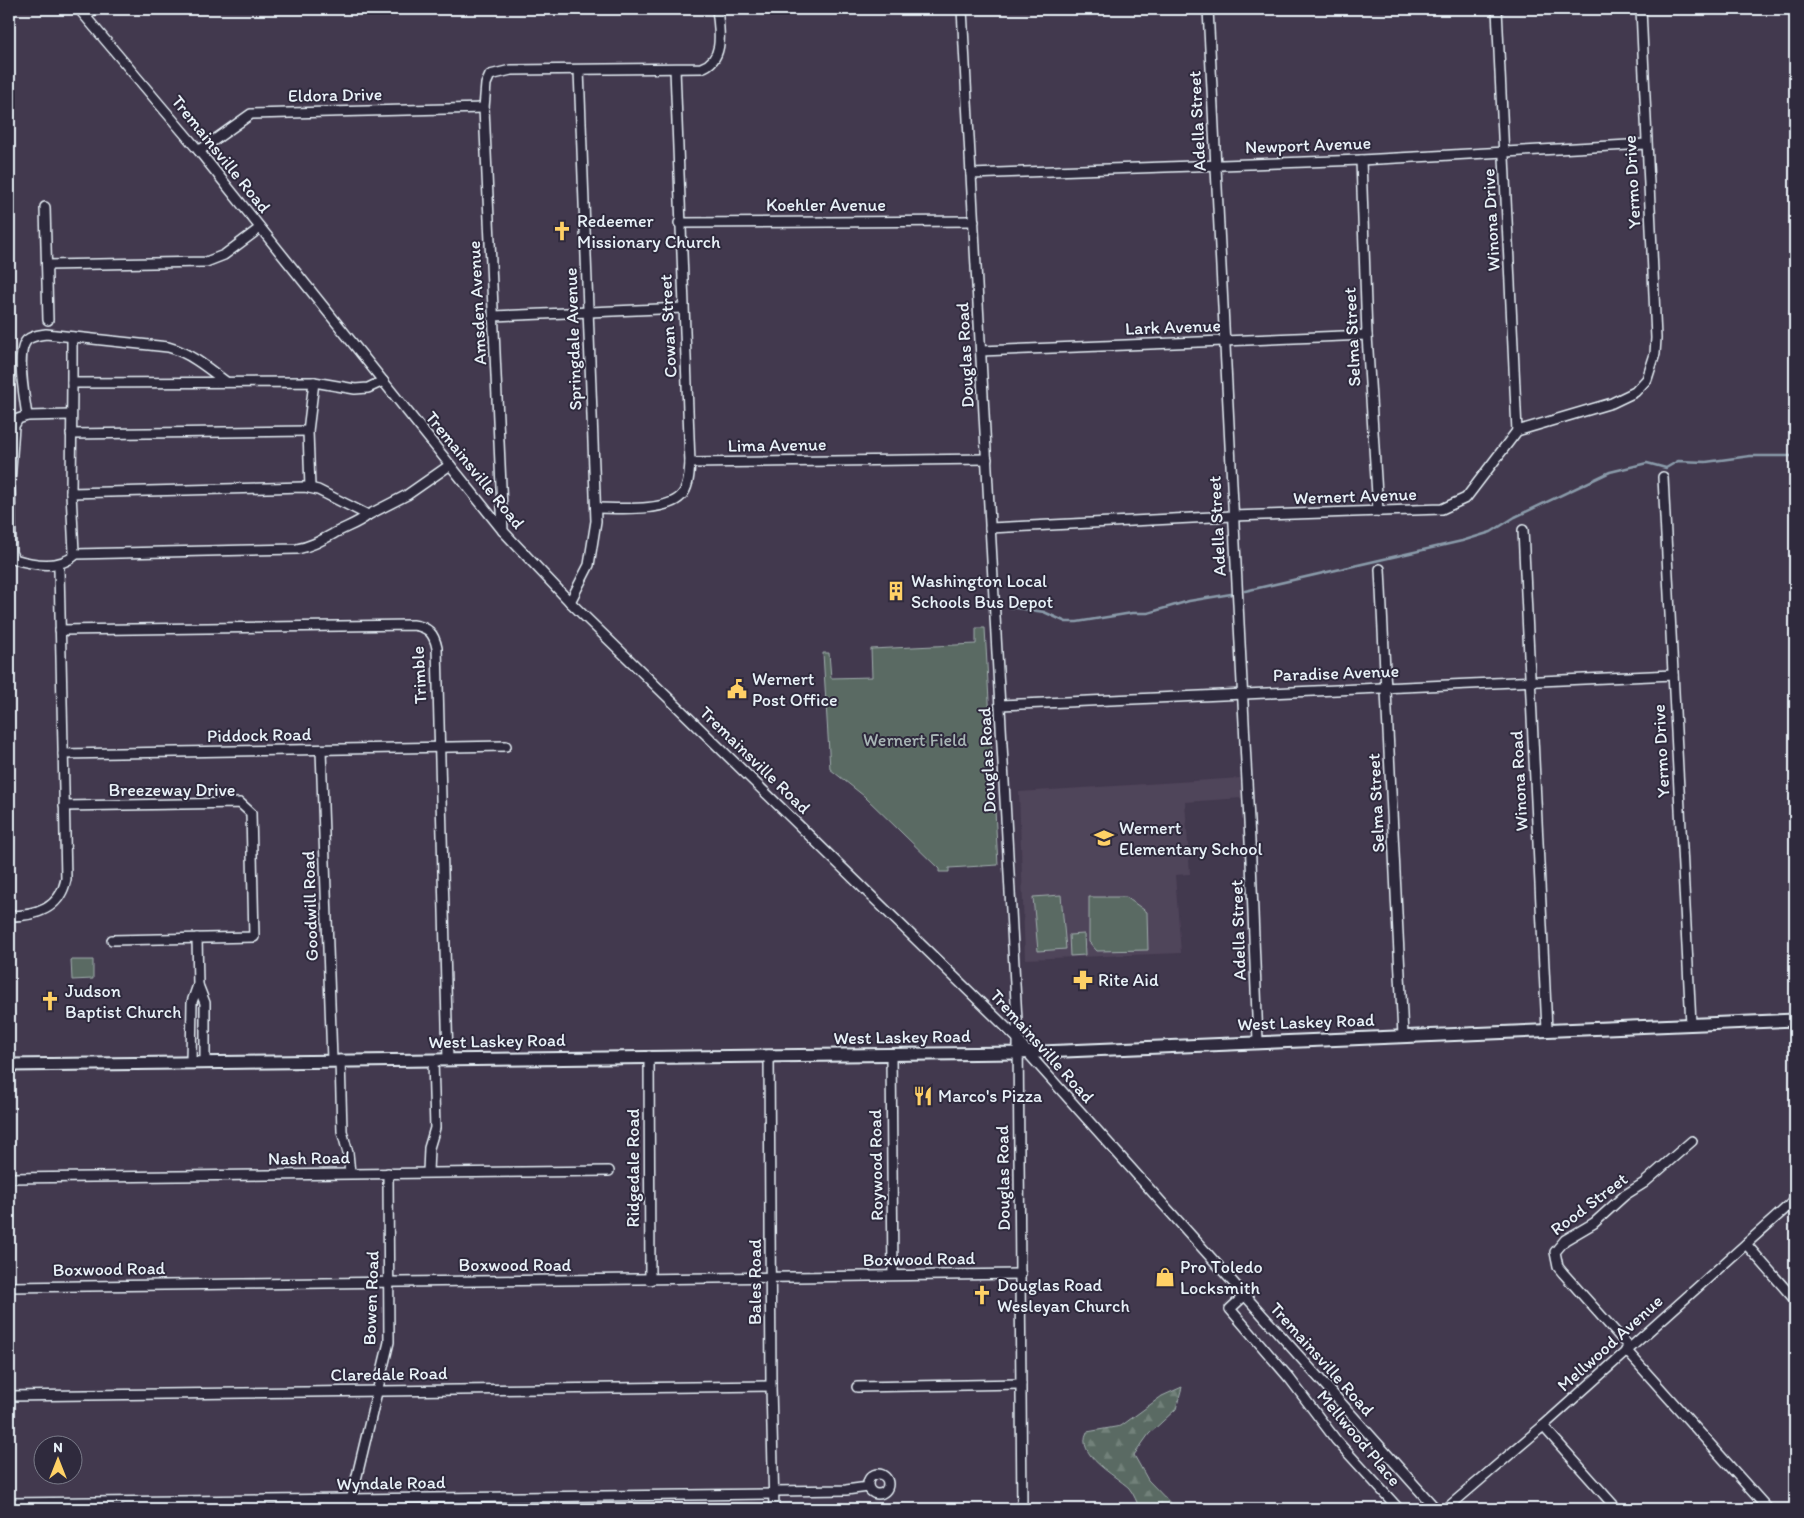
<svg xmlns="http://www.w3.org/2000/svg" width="1804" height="1518" viewBox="0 0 1804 1518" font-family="Itim,sans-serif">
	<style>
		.built { fill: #50445a }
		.green { fill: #5a6b63; stroke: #a1aeae }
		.forest { fill: url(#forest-firs); stroke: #a1aeae }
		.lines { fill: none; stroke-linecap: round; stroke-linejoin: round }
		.stream { stroke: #8a9baa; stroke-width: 2.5 }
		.minor-casing { stroke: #e8f1f8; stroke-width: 12 }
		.major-casing { stroke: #e8f1f8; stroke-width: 15 }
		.minor { stroke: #2f2a3d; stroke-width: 9 }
		.major { stroke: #2f2a3d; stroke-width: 11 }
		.labels { text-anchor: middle; stroke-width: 4; stroke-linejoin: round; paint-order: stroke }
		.street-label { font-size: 18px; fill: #e8f1f8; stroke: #2f2a3d }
		.poi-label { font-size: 18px; fill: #e8f1f8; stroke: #2f2a3d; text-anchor: start }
		.park-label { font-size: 18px; fill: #a8b5b5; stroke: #2f2a3d }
	</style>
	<defs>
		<pattern id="forest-firs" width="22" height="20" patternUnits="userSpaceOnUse" patternTransform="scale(1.25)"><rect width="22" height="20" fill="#5a6b63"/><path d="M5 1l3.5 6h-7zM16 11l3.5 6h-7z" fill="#72817a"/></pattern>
	</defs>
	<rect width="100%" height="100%" fill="#42394e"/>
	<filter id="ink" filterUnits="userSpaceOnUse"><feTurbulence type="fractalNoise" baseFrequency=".02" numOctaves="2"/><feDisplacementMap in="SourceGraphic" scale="10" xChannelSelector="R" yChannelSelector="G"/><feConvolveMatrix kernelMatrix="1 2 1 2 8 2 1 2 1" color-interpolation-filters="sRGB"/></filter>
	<g filter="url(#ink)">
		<path class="built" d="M1241,778L1242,798L1185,802L1190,874L1175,875L1181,953L1025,959L1019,792Z"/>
		<g class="green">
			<path d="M976,628H985L998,865L949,868V872H939V869L864,796L830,769L823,653H829L831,678L872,677L871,649L976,644Z"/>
			<path d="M1061,895L1066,949L1038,951L1033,897Z"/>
			<path d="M1089,897H1126L1147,912L1148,950L1097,951L1089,942Z"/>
			<path d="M1084,934L1085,955L1070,956L1069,935Z"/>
			<path d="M71,960H93V979L72,980Z"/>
		</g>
		<path class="forest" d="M1182,1387L1176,1409L1149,1434L1134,1455L1148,1480L1176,1509H1140C1137,1503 1134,1494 1129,1488C1115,1475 1075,1455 1087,1432L1121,1426L1162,1396Z"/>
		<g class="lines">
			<g class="stream">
				<path d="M1245,591L1462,541L1491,532L1515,517L1610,472L1647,463L1666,468L1678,461L1706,462L1750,456H1795"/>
				<path d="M1010,607L1044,612L1066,622H1077L1132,613H1148L1189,601L1231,594"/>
			</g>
			<defs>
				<g id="minor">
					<path d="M79,9L199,151L503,531L570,602L1018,1039L1027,1052L1436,1509"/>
					<path d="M962,9L1018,1039L1022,1509"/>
					<path d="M1208,9L1251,861L1258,1041"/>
					<path d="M1497,9L1517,431"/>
					<path d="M86,16L95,9"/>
					<path d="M675,69L690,463"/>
					<path d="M199,151L251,114L484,108"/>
					<path d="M1361,160L1367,335L1378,511"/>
					<path d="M971,174L1361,160L1646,144"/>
					<path d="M45,207L48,320"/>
					<path d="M679,223L974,221"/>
					<path d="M47,265L206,262L224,255L260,228"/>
					<path d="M494,316L683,308"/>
					<path d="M72,337V383"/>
					<path d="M981,351L1367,335"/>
					<path d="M383,381L368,388L355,389L314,382L72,383L71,493L305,487L318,490L368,515L407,495L450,465"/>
					<path d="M71,415L27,416L18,419L14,426L10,483L11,552L14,559C34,565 61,569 76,554"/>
					<path d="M27,416C25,399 15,352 27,340C33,335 40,335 46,334L168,347C190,353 208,368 226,382"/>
					<path d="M71,434L308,431"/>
					<path d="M1663,477L1691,1024"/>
					<path d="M310,488L308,431L314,382"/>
					<path d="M71,493L74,552L76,554L297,549C312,546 320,541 333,534C345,527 357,524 368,515"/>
					<path d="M596,508C618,508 666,512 681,496C689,488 689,473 690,463L987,459"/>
					<path d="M990,528L1233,516L1442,509L1466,498L1517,431L1612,403L1635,392L1647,379L1655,354L1656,338L1641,9"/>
					<path d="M1523,530L1547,1030"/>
					<path d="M503,531L484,108L486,84L490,75L511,70L701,68C726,60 719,29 717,9"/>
					<path d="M1380,569L1403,1035"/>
					<path d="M570,602L589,565L596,521L579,70"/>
					<path d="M60,630L413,625C428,627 434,633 437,648L448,1060"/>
					<path d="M1000,705L1673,675"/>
					<path d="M321,750L332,1060"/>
					<path d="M63,754L506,746"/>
					<path d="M64,806L240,803L251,813L254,937L112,940"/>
					<path d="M9,916C36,916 60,909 66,879L59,569"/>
					<path d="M197,938L198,985L205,1003V1063"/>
					<path d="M769,1055L771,1386L774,1509"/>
					<path d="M891,1055L893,1275"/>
					<path d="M649,1056L650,1280"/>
					<path d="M340,1060L342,1131L348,1153L350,1173"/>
					<path d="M191,1063L192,1002L198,985"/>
					<path d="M428,1172L429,1148L435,1128L433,1060"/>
					<path d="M9,1178L609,1171"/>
					<path d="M1746,1244L1795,1300"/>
					<path d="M9,1287L1021,1274"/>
					<path d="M1244,1296L1230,1309L1290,1379L1336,1440L1399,1509"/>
					<path d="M1629,1347L1563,1273L1558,1267L1555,1252L1565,1240L1594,1223L1625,1195L1644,1183L1692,1141"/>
					<path d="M1626,1350L1768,1509"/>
					<path d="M857,1387L1021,1384"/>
					<path d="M9,1396L771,1386"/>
					<path d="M1543,1426L1617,1509"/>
					<circle cx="878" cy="1484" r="10"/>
					<path d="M774,1491L846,1490L868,1487"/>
					<path d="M9,1503L774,1494"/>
					<path d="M349,1509L389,1342L388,1173"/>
					<path d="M1446,1509L1543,1426L1795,1200"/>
				</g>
				<path id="major" d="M9,1065L1018,1053L1795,1020"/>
			</defs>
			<use href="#minor" class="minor-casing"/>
			<use href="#major" class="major-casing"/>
			<use href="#minor" class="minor"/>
			<use href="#major" class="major"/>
		</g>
	</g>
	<defs>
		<symbol id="church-bare" viewBox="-9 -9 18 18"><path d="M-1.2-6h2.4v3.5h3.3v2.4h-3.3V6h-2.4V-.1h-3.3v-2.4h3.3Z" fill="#ffd166" stroke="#2f2a3d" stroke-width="2.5" paint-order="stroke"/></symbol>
		<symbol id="building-bare" viewBox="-9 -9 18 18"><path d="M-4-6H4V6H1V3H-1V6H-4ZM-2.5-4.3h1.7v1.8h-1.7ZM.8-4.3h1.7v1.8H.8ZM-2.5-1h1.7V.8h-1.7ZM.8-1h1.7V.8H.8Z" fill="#ffd166" stroke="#2f2a3d" stroke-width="2.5" paint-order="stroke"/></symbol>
		<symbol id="civic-bare" viewBox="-9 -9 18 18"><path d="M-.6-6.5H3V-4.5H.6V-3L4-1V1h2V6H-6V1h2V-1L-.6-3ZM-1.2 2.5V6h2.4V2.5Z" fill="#ffd166" stroke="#2f2a3d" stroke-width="2.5" paint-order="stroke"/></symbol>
		<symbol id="school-bare" viewBox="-9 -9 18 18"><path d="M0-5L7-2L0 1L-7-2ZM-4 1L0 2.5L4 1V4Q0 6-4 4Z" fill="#ffd166" stroke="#2f2a3d" stroke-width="2.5" paint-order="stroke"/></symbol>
		<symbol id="pharmacy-bare" viewBox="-9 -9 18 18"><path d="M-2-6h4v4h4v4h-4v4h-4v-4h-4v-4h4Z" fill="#ffd166" stroke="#2f2a3d" stroke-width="2.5" paint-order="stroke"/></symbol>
		<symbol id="restaurant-bare" viewBox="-9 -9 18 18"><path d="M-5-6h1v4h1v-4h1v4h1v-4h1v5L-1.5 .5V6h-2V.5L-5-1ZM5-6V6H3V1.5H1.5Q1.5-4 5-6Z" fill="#ffd166" stroke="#2f2a3d" stroke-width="2.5" paint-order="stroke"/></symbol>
		<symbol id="shop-bare" viewBox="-9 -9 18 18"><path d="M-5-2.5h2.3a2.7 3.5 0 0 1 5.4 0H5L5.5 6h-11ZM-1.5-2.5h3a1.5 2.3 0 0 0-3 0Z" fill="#ffd166" stroke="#2f2a3d" stroke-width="2.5" paint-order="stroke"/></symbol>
	</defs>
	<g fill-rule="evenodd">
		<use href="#church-bare" x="548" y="217" width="28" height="28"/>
		<use href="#building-bare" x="882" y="577" width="28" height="28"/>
		<use href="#civic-bare" x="723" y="675" width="28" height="28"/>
		<use href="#school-bare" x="1090" y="824" width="28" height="28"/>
		<use href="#pharmacy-bare" x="1069" y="966" width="28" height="28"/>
		<use href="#church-bare" x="36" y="987" width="28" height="28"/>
		<use href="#restaurant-bare" x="909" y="1082" width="28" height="28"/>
		<use href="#shop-bare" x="1151" y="1263" width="28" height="28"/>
		<use href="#church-bare" x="968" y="1281" width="28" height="28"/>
	</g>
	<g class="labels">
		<g class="street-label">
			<text transform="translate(335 95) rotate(-1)" y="6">Eldora Drive</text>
			<text transform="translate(1197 121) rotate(-93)" y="6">Adella Street</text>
			<text transform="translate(1308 145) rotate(-2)" y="6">Newport Avenue</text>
			<text transform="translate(221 154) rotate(51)" y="6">Tremainsville Road</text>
			<text transform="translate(1632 182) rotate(-93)" y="6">Yermo Drive</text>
			<text x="826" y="211">Koehler Avenue</text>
			<text transform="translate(1491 220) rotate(-93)" y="6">Winona Drive</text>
			<text transform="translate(477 303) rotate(-93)" y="6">Amsden Avenue</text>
			<text transform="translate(668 326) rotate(-93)" y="6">Cowan Street</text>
			<text transform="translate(1173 327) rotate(-2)" y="6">Lark Avenue</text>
			<text transform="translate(1352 337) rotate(-93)" y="6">Selma Street</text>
			<text transform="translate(573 339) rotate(-92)" y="6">Springdale Avenue</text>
			<text transform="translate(965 355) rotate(-93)" y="6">Douglas Road</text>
			<text transform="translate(777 445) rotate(-1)" y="6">Lima Avenue</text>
			<text transform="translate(475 470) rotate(51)" y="6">Tremainsville Road</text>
			<text transform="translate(1355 496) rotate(-2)" y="6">Wernert Avenue</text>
			<text transform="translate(1217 526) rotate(-93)" y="6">Adella Street</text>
			<text transform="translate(1336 673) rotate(-2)" y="6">Paradise Avenue</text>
			<text transform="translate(419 675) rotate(-93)" y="6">Trimble</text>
			<text transform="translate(259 735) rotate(-1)" y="6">Piddock Road</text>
			<text transform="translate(1661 751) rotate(-93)" y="6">Yermo Drive</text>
			<text transform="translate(755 760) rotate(44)" y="6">Tremainsville Road</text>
			<text transform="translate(987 760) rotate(-93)" y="6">Douglas Road</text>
			<text transform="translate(1519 781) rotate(-93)" y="6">Winona Road</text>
			<text x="172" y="796">Breezeway Drive</text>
			<text transform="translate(1376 803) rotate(-93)" y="6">Selma Street</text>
			<text transform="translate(310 906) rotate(-92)" y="6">Goodwill Road</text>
			<text transform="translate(1238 930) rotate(-92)" y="6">Adella Street</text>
			<text transform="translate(1306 1022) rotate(-2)" y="6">West Laskey Road</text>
			<text transform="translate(902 1037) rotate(-1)" y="6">West Laskey Road</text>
			<text transform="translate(497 1041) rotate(-1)" y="6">West Laskey Road</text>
			<text transform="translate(1042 1046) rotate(48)" y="6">Tremainsville Road</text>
			<text transform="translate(309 1158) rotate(-1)" y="6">Nash Road</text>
			<text transform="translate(876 1165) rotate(-91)" y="6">Roywood Road</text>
			<text transform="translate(633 1168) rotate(-90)" y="6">Ridgedale Road</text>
			<text transform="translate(1003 1178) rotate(-91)" y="6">Douglas Road</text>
			<text transform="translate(1589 1204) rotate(-37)" y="6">Rood Street</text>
			<text transform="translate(919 1259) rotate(-1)" y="6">Boxwood Road</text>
			<text x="515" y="1271">Boxwood Road</text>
			<text transform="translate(109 1269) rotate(-1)" y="6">Boxwood Road</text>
			<text transform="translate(755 1282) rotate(-90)" y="6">Bales Road</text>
			<text transform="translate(371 1298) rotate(-88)" y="6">Bowen Road</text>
			<text transform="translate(1610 1343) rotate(-42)" y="6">Mellwood Avenue</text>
			<text transform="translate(1322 1359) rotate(48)" y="6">Tremainsville Road</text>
			<text transform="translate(389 1374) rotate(-1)" y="6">Claredale Road</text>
			<text transform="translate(1359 1438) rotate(50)" y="6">Mellwood Place</text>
			<text transform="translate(391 1483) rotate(-1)" y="6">Wyndale Road</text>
		</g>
		<g class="poi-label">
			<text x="577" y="227">Redeemer<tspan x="577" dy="21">Missionary Church</tspan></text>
			<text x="911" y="587">Washington Local<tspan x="911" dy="21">Schools Bus Depot</tspan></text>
			<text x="752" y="685">Wernert<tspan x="752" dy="21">Post Office</tspan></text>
			<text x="1119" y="834">Wernert<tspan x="1119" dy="21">Elementary School</tspan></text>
			<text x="1098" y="986">Rite Aid</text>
			<text x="65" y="997">Judson<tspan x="65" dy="21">Baptist Church</tspan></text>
			<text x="938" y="1102">Marco's Pizza</text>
			<text x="1180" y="1273">Pro Toledo<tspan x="1180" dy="21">Locksmith</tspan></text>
			<text x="997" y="1291">Douglas Road<tspan x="997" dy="21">Wesleyan Church</tspan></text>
		</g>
		<g class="park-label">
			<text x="915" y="746">Wernert Field</text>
		</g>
	</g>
	<rect width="1804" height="1518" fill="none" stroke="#2f2a3d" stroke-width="30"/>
	<rect x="15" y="15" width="1774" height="1488" fill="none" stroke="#e8f1f8" stroke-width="2" filter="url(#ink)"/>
	<g transform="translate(58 1460)"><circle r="24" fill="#2f2a3d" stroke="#797a88"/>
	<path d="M0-4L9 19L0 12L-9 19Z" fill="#ffd166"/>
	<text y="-8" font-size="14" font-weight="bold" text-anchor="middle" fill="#e8f1f8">N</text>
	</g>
</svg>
